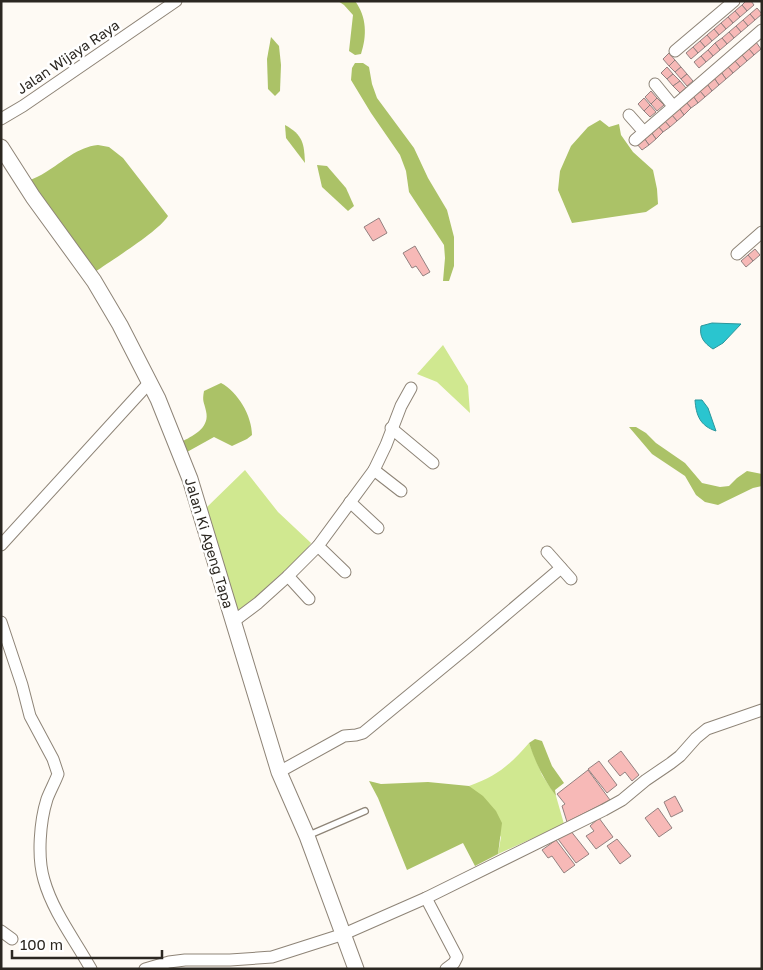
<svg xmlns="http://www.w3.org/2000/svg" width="763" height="970" viewBox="0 0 763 970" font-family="'Golos Text',sans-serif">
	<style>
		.green { fill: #d0e890 }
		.forest { fill: #abc267 }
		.water { fill: #2ac5cf; stroke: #2a969b }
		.building { fill: #f7b9b7; stroke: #938180 }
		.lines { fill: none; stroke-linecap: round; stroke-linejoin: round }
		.service-casing { stroke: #8e8477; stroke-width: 8 }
		.minor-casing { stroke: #8e8477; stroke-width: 13 }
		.tertiary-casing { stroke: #8e8477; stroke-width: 17 }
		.service { stroke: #fff; stroke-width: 5.5 }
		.minor { stroke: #fff; stroke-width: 11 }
		.tertiary { stroke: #fff; stroke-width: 15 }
		.labels { text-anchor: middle; stroke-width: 5; stroke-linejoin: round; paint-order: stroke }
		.street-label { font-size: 14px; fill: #2b2721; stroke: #fff }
	</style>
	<rect width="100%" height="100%" fill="#fefaf4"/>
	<g class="green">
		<path d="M443,345L468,386L470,413L437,382L417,374Z"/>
		<path d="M245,470L278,512L311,543L303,554L237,614L205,509Z"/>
		<path d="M529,743L542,775L556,796L564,824L498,854L501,837L469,786C497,776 510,765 529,743Z"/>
	</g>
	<g class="forest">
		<path d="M338,1H355C367,17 367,36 361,54L355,55L349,51L353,15L344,5Z"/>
		<path d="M271,37L279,46L281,65L280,91L275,96L268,89L267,59Z"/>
		<path d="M355,63H363L369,67L372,84L377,98L414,148L428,178L447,210L454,237V266L449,281H443L445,258L444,245L409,192L406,171L400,155L371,113L351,80L352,68Z"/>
		<path d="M600,120L609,127L619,124L621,135L633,152L653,170L657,189L658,204L646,212L572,223L558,190L560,171L571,146L588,127Z"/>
		<path d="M285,125C303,135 304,143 305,163L286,138Z"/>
		<path d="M98,145L109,147L123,158L168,216C159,231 112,260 95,272L28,181C34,178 40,176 46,172C63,162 77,147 98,145Z"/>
		<path d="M317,165L327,166L346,188L354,206L348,211L322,187Z"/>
		<path d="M221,383C238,392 252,416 252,435L247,439L232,446L214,437L187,452L183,441C195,435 210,427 206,411C204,401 202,402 204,391Z"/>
		<path d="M629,427H636L646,433L656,443L685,463L702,483L720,487L729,486L737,478L747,471L762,474V486L753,488L718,505L705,502L696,495L685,476L652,454Z"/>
		<path d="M535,739L542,741L552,766L564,783L555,790L556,796C544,780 535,762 529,743Z"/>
		<path d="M369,781L381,784L428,782L469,786L483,796L496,811L502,823L498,854L475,866L463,843L407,870L378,798Z"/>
	</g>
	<g class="water">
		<path d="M712,323L741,324L723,343L713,349C704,343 699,337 701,326Z"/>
		<path d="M695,400H702L708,408L716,431C700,426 696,415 695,400Z"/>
	</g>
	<g class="building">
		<path d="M746,1H751L754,5L747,11L742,5Z"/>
		<path d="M742,5L747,11L740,17L735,11Z"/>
		<path d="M757,8L762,14L755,20L750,14Z"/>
		<path d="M735,11L740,17L733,23L728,17Z"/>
		<path d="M750,14L755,20L748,26L743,20Z"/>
		<path d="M728,17L733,23L726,29L721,23Z"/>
		<path d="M743,20L748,26L741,32L736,26Z"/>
		<path d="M721,23L726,29L719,35L714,29Z"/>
		<path d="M736,26L741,32L734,38L729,32Z"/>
		<path d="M714,29L719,35L712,41L707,35Z"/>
		<path d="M729,32L734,38L727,44L722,38Z"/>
		<path d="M707,35L712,41L705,47L700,41Z"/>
		<path d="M722,38L727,44L720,50L715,43Z"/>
		<path d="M700,41L705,47L698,53L693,47Z"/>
		<path d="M756,42L761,49L754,55L749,49Z"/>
		<path d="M715,43L720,50L713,56L708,50Z"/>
		<path d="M693,47L698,53L691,59L686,53Z"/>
		<path d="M749,49L754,55L747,61L742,55Z"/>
		<path d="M708,50L713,56L706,62L701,56Z"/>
		<path d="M669,53L675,60L669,66L663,59Z"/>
		<path d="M742,55L747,61L740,67L735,61Z"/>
		<path d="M701,56L706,62L699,68L694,62Z"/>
		<path d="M675,60L681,67L675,72L669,66Z"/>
		<path d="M735,61L740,67L733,73L728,67Z"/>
		<path d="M667,67L673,74L667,79L661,73Z"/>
		<path d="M681,67L687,74L681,79L675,72Z"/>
		<path d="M728,67L733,73L726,79L721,72Z"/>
		<path d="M721,72L726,79L719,85L714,78Z"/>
		<path d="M673,74L680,81L673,86L667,79Z"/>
		<path d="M687,74L693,81L687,86L681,79Z"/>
		<path d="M714,78L719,85L712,91L707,84Z"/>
		<path d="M680,81L686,88L680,93L673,86Z"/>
		<path d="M707,84L712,91L705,97L700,91Z"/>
		<path d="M651,91L657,98L651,104L645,97Z"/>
		<path d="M700,91L705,97L698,103L693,96Z"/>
		<path d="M693,96L698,103L691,108L686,102Z"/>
		<path d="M644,98L650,105L644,111L638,104Z"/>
		<path d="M657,98L664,105L657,111L651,104Z"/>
		<path d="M686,102L691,108L684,115L679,108Z"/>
		<path d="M650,105L656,112L650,117L644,111Z"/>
		<path d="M679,108L684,115L677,121L671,114Z"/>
		<path d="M671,114L677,121L670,127L664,120Z"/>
		<path d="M664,120L670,127L663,132L658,126Z"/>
		<path d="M658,126L663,132L656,139L651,132Z"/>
		<path d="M651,132L656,139L649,145L644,138Z"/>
		<path d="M644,138L649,145L642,150L637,144Z"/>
		<path d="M379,218L387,233L373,241L364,227Z"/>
		<path d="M415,246L430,272L423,276L416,266L412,268L403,253Z"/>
		<path d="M755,249L760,255L753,261L748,255Z"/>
		<path d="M748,255L753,261L746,267L741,261Z"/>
		<path d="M621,751L639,775L632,781L625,772L620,776L608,761Z"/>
		<path d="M599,761L617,785L607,793L588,769Z"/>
		<path d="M588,770L610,800L567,822L562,806L565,804L557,794Z"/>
		<path d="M675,796L683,811L671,817L664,802Z"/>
		<path d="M658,808L672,828L659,837L645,818Z"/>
		<path d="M599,818L613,837L596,849L586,836L594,831L590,826Z"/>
		<path d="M570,830L589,854L576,863L558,839Z"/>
		<path d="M617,839L631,856L620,864L607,846Z"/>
		<path d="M556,840L575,865L564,873L552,856L548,858L542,850Z"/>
	</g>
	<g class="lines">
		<defs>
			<path id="service" d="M307,836L365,811"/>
			<g id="minor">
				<path d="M675,51L734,1"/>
				<path d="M655,84L673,106"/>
				<path d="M629,115L644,132"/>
				<path d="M1,119L23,106L176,1"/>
				<path d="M635,140L762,30"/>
				<path d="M737,254L762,232"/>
				<path d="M391,428L433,463"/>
				<path d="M374,470L401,491"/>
				<path d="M350,502L378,528"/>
				<path d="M1,545L149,383"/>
				<path d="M318,546L345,572"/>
				<path d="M547,552L571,579"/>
				<path d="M288,576L309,599"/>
				<path d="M234,621L258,603L288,576L318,546L374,470L386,445L401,406L411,388"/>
				<path d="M1,622L22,685L30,716L53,759L58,774C55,782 50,791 47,799C40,821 37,857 44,880C53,912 75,940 91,969"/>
				<path d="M279,772L344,736L356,735L363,733L470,645L561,568"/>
				<path d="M426,898L457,957L454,963L446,969"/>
				<path d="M1,931L12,939"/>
				<path d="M145,969L169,962L185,960H230L272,957L344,934L426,898L604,810L622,800L646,780L671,763L680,756L696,738L707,729L762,710"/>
			</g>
			<path id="tertiary" d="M1,147L33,197L94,281L120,325L158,399L190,479L279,772L307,836L356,969"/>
		</defs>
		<use href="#service" class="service-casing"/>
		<use href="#minor" class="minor-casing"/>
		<use href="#tertiary" class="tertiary-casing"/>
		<use href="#service" class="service"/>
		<use href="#minor" class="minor"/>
		<use href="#tertiary" class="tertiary"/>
	</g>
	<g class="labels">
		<g class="street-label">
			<text transform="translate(68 57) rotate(-34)" y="5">Jalan Wijaya Raya</text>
			<text transform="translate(209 543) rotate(73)" y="5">Jalan Ki Ageng Tapa</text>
		</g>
	</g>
	<rect width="763" height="970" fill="none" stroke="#2b2721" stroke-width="5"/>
	<path d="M12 950v8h150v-8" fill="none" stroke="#2b2721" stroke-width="2.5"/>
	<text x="20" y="950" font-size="15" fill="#2b2721" stroke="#ffffff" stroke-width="4" paint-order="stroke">100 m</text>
</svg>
